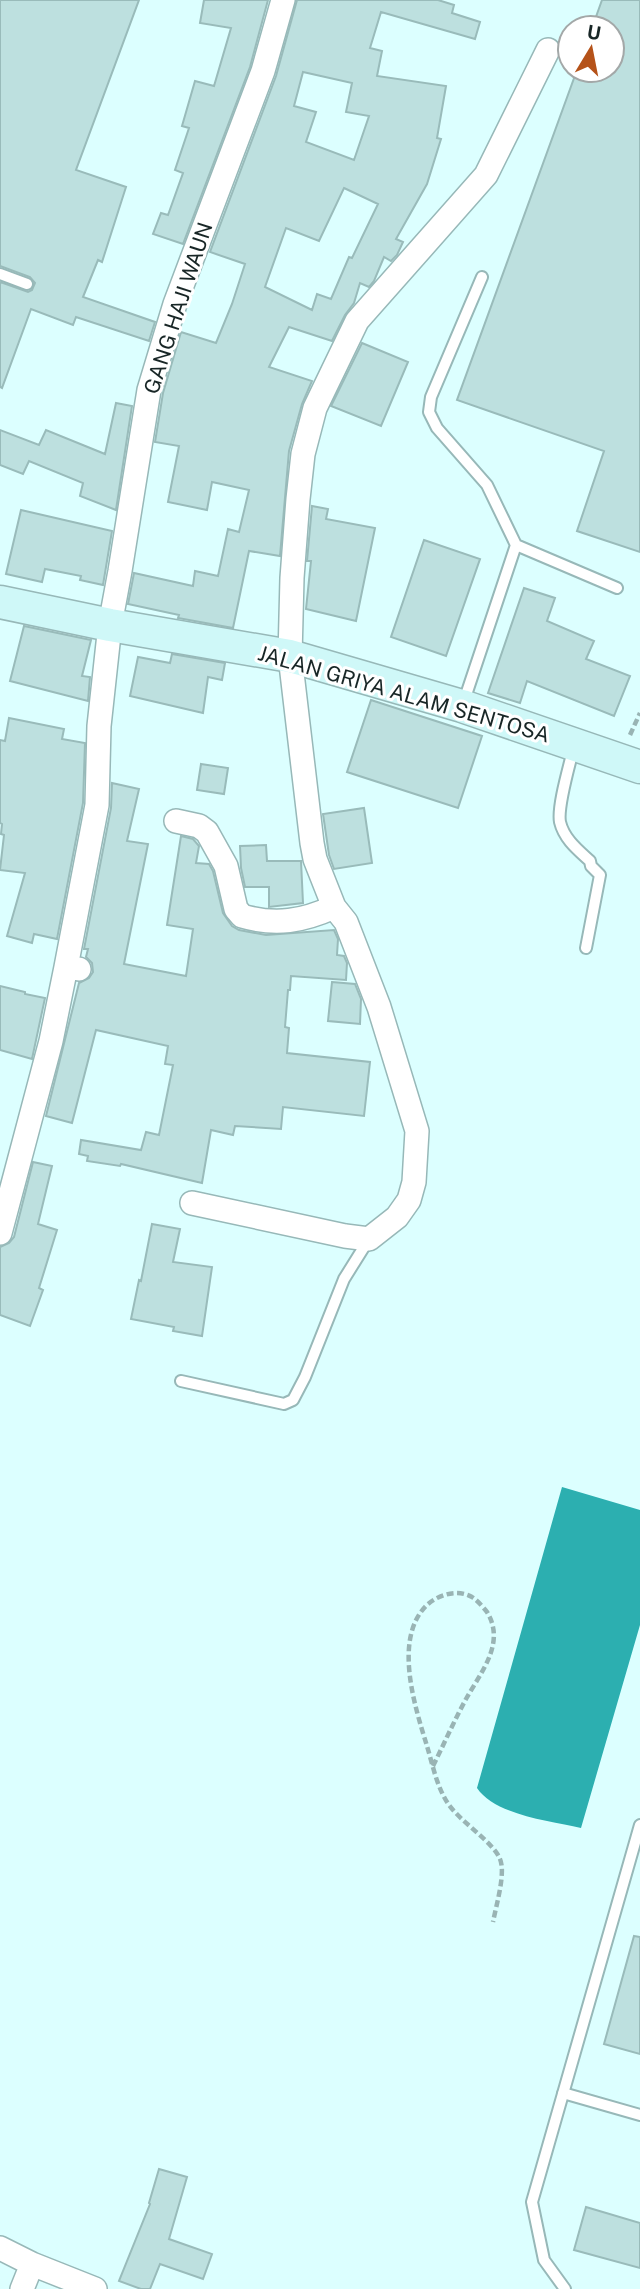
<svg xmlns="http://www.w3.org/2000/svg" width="640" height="2289" font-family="'Public Sans',sans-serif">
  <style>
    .water { fill: #2cafb0 }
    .building { fill: #bde0df; stroke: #99bbba; stroke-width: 2; fill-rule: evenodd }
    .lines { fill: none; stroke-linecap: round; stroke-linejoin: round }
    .lane-casing { stroke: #97b8b8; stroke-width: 14 }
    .street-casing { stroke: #97b8b8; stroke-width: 26 }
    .secondary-casing { stroke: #97b8b8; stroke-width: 35 }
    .path { stroke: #99b4b4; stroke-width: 4.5; stroke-dasharray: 7 3.5; stroke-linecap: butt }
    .lane { stroke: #fff; stroke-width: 10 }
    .street { stroke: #fff; stroke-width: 23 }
    .secondary { stroke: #cff8f8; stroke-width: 32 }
    .labels { text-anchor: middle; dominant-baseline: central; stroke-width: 6; stroke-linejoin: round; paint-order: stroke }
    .street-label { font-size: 21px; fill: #182626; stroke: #fff }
  </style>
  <rect width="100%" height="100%" fill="#dcffff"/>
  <path class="water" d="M 562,1487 L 640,1510 L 640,1625 L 581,1828 C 550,1821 495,1815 477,1788 Z"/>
  <path class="building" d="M 0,0 L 139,0 L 76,170 L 126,187 L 102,262 L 98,260 L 83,297 L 155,322 L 149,341 L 76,317 L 73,325 L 31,309 L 2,388 L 0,387 L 0,282 L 28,292 L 32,290 L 35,283 L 30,277 L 0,266 Z
    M 204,0 L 268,0 L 250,67 L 183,244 L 153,234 L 161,213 L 168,215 L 183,173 L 175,170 L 189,128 L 182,126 L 195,81 L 214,86 L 231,28 L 200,23 Z
    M 297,0 L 438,0 L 454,5 L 452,13 L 480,22 L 475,39 L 381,12 L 370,48 L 382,51 L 377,76 L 446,86 L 437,138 L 441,139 L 427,184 L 396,239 L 403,242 L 397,255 L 391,261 L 384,257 L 374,281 L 369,287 L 360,283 L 354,303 L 345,315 L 332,341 L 289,327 L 269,367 L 312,381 L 302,404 L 289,451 L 280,556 L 249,551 L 233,628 L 178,618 L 179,615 L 128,604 L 134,573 L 193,586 L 195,571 L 218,576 L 228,529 L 239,532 L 249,490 L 212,482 L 207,510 L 168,502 L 179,446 L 155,442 L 163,393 L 181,332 L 216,343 L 232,304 L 245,264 L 210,252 L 276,76 ZM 303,72 L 352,83 L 346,112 L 369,116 L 354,160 L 306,142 L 316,112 L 294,106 ZM 344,188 L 378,204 L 352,258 L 349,257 L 331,299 L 317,294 L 312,310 L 265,287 L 286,228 L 319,241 Z
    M 602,0 L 640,0 L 640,552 L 577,531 L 604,451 L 457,400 L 577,70 L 612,70 L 612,28 L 592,28 Z
    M 362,343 L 408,362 L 381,426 L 331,406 Z
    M 116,403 L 132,406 L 116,510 L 80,496 L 83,483 L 29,461 L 23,474 L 0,465 L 0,430 L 39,445 L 46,430 L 105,454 Z
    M 312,506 L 328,509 L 326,519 L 375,528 L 356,621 L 306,609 L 311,561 L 307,561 Z
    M 21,510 L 112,531 L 103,585 L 80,580 L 81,576 L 45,569 L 42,582 L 6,574 Z
    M 424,540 L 480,559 L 446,656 L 391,637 Z
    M 524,588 L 555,598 L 547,621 L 594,641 L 586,659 L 630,676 L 614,716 L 527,681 L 520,703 L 488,693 Z
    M 24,626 L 91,640 L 82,676 L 90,677 L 88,701 L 10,681 Z
    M 172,654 L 225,663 L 222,680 L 208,677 L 203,713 L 130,696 L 138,657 L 170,663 Z
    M 371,700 L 482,736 L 458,808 L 347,772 Z
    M 9,718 L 64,729 L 62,739 L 85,743 L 83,803 L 57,939 L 34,934 L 32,943 L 7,936 L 25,873 L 0,870 L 4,835 L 1,834 L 2,824 L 0,823 L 0,740 L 5,741 Z
    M 201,764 L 228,768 L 224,794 L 197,790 Z
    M 112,783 L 139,789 L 127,841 L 148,844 L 124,964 L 186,976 L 193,929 L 167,925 L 181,836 L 193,839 L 199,846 L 196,863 L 209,864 L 213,871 L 223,913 L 232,926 L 239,930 L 266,935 L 334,930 L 338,939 L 337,955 L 344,956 L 347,963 L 346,980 L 291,976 L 290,990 L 288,990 L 285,1027 L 289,1028 L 287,1053 L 370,1062 L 364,1116 L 283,1107 L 281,1129 L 235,1126 L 233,1135 L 211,1130 L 202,1183 L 121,1164 L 120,1166 L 87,1161 L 88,1156 L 79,1154 L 81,1140 L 141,1150 L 146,1132 L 159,1135 L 173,1065 L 165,1064 L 168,1046 L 96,1030 L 72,1123 L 46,1116 L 79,983 L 89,978 L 93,972 L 92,963 L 86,957 L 88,949 L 84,949 L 111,808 Z
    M 364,808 L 372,863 L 334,869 L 329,855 L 323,814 Z
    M 266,845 L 267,861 L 301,861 L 303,903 L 269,907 L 269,887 L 245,887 L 241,868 L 240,846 Z
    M 332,982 L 355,984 L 361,999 L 360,1024 L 328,1021 Z
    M 0,986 L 25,992 L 25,994 L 45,998 L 32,1059 L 0,1050 Z
    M 33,1162 L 52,1166 L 38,1224 L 57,1230 L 39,1288 L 43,1290 L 30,1326 L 0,1315 L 0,1247 L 9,1243 L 14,1237 Z
    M 152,1224 L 180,1229 L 173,1262 L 212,1267 L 202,1336 L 173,1331 L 174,1327 L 131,1319 L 139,1280 L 141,1281 Z
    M 634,1936 L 640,1937 L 640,2054 L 604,2044 Z
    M 159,2169 L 187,2177 L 169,2239 L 212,2254 L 203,2279 L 160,2264 L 150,2289 L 141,2289 L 119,2281 L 150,2204 L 149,2203 Z
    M 586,2207 L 640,2223 L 640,2268 L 574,2250 Z"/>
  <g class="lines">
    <defs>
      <path id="lane" d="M 0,274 L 27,284
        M 516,545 L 617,588
        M 463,704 L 516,545 L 487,485 L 437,428 L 429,412 L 431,397 L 482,277
        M 574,746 C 570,764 557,806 560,822 C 564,839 578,850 590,861 L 591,866 L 600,875 L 586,948
        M 181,1381 L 284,1404 L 293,1400 L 305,1377 L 344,1279 L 369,1239
        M 563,2093 L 640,2115
        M 565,2289 L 544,2260 L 532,2202 L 640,1825"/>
      <path id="street" d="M 176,821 L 199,826 L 207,832 L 226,866 L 236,909 L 242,916 C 276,926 303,921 334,907
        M 66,967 L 97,805 L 99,726 L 110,625 L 120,571 L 149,390 L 175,304 L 263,71 L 283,0
        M 192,1203 L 345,1236 L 369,1239 L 397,1217 L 409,1200 L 414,1182 L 417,1131 L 379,1007 L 346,922 L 334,907 L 315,859 L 312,843 L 290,656 L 292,578 L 298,499 L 303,454 L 315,408 L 357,321 L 486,175 L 548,50
        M 0,1233 L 51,1041 L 66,967 L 79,969
        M 0,2248 L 32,2264 L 95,2289
        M 22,2289 L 32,2264"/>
      <path id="secondary" d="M 0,602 L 110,625 L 290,656 L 462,706 L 640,767"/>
    </defs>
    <use href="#lane" class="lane-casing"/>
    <use href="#street" class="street-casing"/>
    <use href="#secondary" class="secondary-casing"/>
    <path class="path" d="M 630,735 L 640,713
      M 433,1766 C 444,1744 454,1721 466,1699 C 481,1672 506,1643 487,1612 C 483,1607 478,1601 472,1597 C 458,1589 440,1594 428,1604 C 392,1637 415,1707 427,1746 C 433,1766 437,1788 449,1805 C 462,1823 493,1842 500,1859 C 506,1873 496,1906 493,1922"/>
    <use href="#lane" class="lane"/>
    <use href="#street" class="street"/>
    <use href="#secondary" class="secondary"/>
  </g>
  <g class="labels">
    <g class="street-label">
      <text transform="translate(178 308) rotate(-72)">GANG HAJI WAUN</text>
      <text transform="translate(404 694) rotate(16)">JALAN GRIYA ALAM SENTOSA</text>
    </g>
  </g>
  <g transform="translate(591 49) rotate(10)"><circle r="33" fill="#ffffff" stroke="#a3a8a8" stroke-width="2"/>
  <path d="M0-5L12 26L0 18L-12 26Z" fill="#b55219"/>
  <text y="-10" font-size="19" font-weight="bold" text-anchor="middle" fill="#182626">U</text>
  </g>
</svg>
